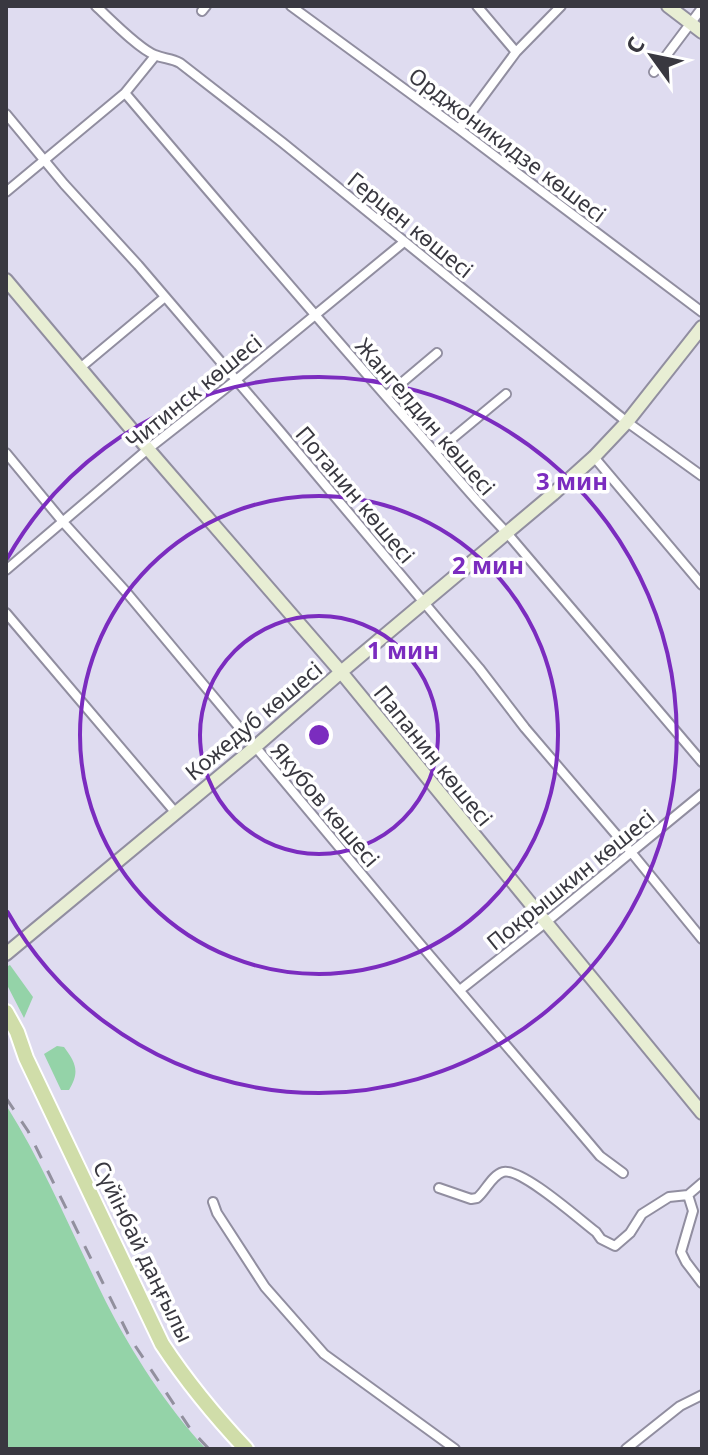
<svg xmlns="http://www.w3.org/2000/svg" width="708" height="1455" font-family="'Noto Sans',sans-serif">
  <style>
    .green { fill: #94d3a8 }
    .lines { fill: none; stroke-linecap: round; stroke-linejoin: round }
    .street-casing { stroke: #918ea0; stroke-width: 12 }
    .secondary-casing { stroke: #918ea0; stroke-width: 16 }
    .primary-casing { stroke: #fff; stroke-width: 18 }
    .street { stroke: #fff; stroke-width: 8 }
    .secondary { stroke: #e8eed4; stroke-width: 12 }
    .primary { stroke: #d0dda9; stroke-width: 14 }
    .rail { stroke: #92909e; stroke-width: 3; stroke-dasharray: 14 14; stroke-linecap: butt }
    .ring { fill: none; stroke: #7b2cbf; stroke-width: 4 }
    .labels { text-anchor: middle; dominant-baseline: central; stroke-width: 7; stroke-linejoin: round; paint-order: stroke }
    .street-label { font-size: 22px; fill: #393840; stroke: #fff }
    .centre { fill: #7b2cbf; stroke: #fff; stroke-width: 4 }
    .ring-label { font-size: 24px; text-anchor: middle; font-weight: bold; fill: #7b2cbf; stroke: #fff; stroke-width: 7; stroke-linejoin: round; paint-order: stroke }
  </style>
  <rect width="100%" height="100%" fill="#dfdcf0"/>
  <path class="green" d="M 10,965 L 33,997 L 24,1018 L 6,983 L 6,967 Z
    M 57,1046 L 64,1047 C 76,1063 80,1072 69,1090 L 61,1090 L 44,1054 Z
    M 6,1105 C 45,1167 73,1236 106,1302 C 132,1353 167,1407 206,1449 L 6,1449 Z"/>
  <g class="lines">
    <defs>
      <path id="street" d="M 96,6 C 110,19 139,49 155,55 C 164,59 171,58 180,63 L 283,143 L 627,422 L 702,476
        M 291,6 L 459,129 L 702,312
        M 477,6 L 516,52
        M 202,11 L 206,6
        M 654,72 L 702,8
        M 125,93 C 215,199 306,305 398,410 C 435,451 469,494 507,533 L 702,762
        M 6,114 L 64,184 L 138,265 L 279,430 L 479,668 L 525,728 L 631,852 L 702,939
        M 459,129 L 516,52 L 561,6
        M 6,192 L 125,93 L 155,56
        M 80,368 L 165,297
        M 386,396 L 437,353
        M 436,452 L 506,394
        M 6,453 L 63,522 L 127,593 L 415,938 L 600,1156 L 623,1173
        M 594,457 L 702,585
        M 6,570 L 148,449 L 236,380 L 404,242
        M 6,613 L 175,812
        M 460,990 L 545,923 L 702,794
        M 439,1188 L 471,1199 L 477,1198 C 485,1192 492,1175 503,1172 C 521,1167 580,1220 596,1232 L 601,1239 L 615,1246 L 630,1233 L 642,1214 L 669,1197 L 688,1195
        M 688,1195 L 693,1211 L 681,1252 L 686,1262 L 702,1283
        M 688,1195 L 702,1183
        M 213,1202 L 217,1213 L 265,1287 L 324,1354 L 455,1449
        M 626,1449 L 680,1406 L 702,1395"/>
      <path id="secondary" d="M 668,6 L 702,32
        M 6,280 L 148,449 L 341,672 L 702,1113
        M 6,954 L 255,747 L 341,672 L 553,494 L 594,457 L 627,422 L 702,327"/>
      <path id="primary" d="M 6,1012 L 17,1032 L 26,1058 L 162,1344 C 187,1382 215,1416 246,1449"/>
    </defs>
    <use href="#street" class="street-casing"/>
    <use href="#secondary" class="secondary-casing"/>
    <use href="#primary" class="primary-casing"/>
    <use href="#street" class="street"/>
    <use href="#secondary" class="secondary"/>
    <use href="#primary" class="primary"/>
    <path class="rail" d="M 6,1098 L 28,1131 L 130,1338 L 191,1430 L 209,1449"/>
  </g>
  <g class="ring">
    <circle cx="319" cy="735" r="119"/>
    <circle cx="319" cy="735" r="239"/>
    <path d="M7 559A358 358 0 1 1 7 911"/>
  </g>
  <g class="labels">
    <g class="street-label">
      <text transform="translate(508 144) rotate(37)">Орджоникидзе көшесі</text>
      <text transform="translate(411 224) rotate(39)">Герцен көшесі</text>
      <text transform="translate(193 391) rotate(-39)">Читинск көшесі</text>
      <text transform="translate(426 416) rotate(49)">Жангелдин көшесі</text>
      <text transform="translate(356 494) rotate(50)">Потанин көшесі</text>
      <text transform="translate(253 720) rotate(-40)">Кожедуб көшесі</text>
      <text transform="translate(434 755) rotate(51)">Папанин көшесі</text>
      <text transform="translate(326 804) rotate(50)">Якубов көшесі</text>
      <text transform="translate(570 879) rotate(-39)">Покрышкин көшесі</text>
      <text transform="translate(144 1251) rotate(64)">Сүйінбай даңғылы</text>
    </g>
  </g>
  <circle cx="319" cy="735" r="12" class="centre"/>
  <g class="ring-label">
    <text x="572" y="490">3 мин</text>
    <text x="488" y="574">2 мин</text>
    <text x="403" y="659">1 мин</text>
  </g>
  <rect width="708" height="1455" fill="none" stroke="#393840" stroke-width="16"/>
  <g transform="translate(652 56) rotate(303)" stroke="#ffffff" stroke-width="6" paint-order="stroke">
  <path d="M0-6L14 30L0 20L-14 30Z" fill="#393840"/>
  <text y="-12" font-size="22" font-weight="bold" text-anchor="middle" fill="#393840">С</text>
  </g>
</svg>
